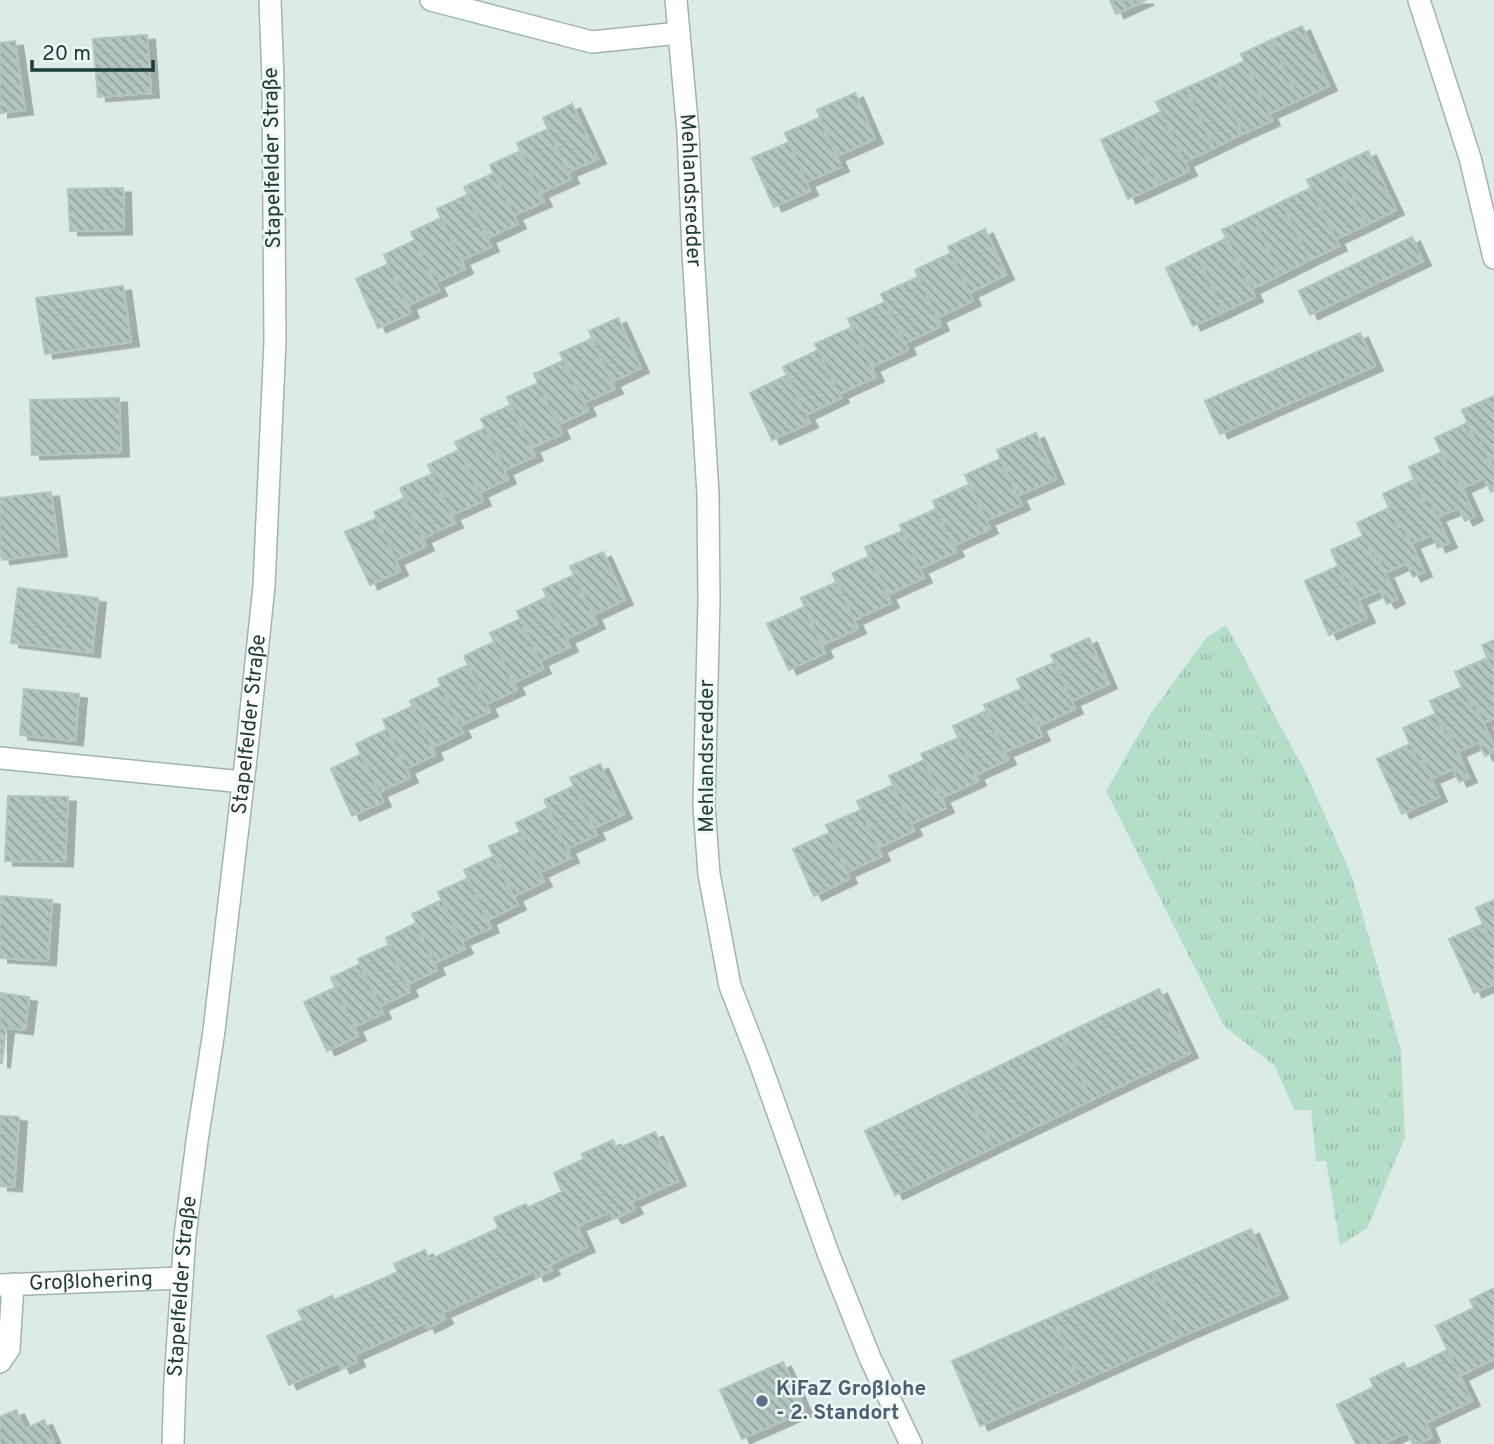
<svg xmlns="http://www.w3.org/2000/svg" width="1494" height="1444" font-family="Overpass,sans-serif">
  <style>
    .park { fill: url(#park-tufts) }
    .building { fill: url(#building-back-hatch); stroke: #afc5c1; stroke-width: 2; filter: url(#shadow) }
    .lines { fill: none; stroke-linecap: round; stroke-linejoin: round }
    .minor-casing { stroke: #a0b3b0; stroke-width: 24 }
    .minor { stroke: #fff; stroke-width: 21 }
    .service-dot { fill: #5c6f8a; stroke: #edf7f4; stroke-width: 2.5 }
    .labels { text-anchor: middle; dominant-baseline: central; stroke-width: 5; stroke-linejoin: round; paint-order: stroke }
    .street-label { font-size: 21px; fill: #1d3b3a; stroke: #edf7f4 }
    .service-label { font-size: 21px; font-weight: bold; fill: #4e5e75; stroke: #edf7f4; text-anchor: start }
  </style>
  <defs>
    <pattern id="park-tufts" width="24" height="20" patternUnits="userSpaceOnUse" patternTransform="scale(1.75)"><rect width="24" height="20" fill="#b3dfc9"/><path d="M3 7l-1-3M5 7V3M7 7l1-3M15 17l-1-3M17 17v-4M19 17l1-3" fill="none" stroke="#9ac0ad"/></pattern>
    <pattern id="building-back-hatch" width="6" height="6" patternUnits="userSpaceOnUse" patternTransform="scale(1.75)"><rect width="6" height="6" fill="#b2c5c1"/><path d="M-1 5l2 2M0 0l6 6M5-1l2 2" fill="none" stroke="#90a19e"/></pattern>
    <filter id="shadow"><feDropShadow dx="8" dy="4.5" stdDeviation="0" flood-color="#0004"/></filter>
  </defs>
  <rect width="100%" height="100%" fill="#ddebe8"/>
  <path class="park" d="M 1226,625 L 1306,773 L 1351,874 L 1401,1050 L 1405,1137 L 1368,1227 L 1340,1246 L 1326,1161 L 1316,1161 L 1311,1110 L 1294,1110 L 1275,1066 L 1224,1026 L 1106,791 L 1151,713 L 1207,637 Z"/>
  <path class="building" d="M 1110,0 L 1146,0 L 1116,14 Z
    M 1302,26 L 1329,86 L 1299,100 L 1271,40 Z
    M 147,35 L 151,93 L 98,97 L 93,39 Z
    M 1271,40 L 1299,100 L 1269,114 L 1241,54 Z
    M 15,41 L 25,110 L 0,113 L 0,43 Z
    M 1245,61 L 1272,121 L 1243,134 L 1215,75 Z
    M 1215,75 L 1243,134 L 1214,148 L 1186,88 Z
    M 1186,88 L 1214,148 L 1185,162 L 1156,102 Z
    M 855,93 L 875,139 L 837,156 L 817,110 Z
    M 572,104 L 598,159 L 568,172 L 543,118 Z
    M 1161,112 L 1189,171 L 1159,185 L 1131,126 Z
    M 819,118 L 841,167 L 806,182 L 785,133 Z
    M 1131,126 L 1159,185 L 1128,199 L 1101,140 Z
    M 548,129 L 571,179 L 540,193 L 517,143 Z
    M 789,142 L 810,191 L 774,207 L 752,158 Z
    M 520,151 L 544,202 L 514,215 L 490,165 Z
    M 1368,151 L 1396,210 L 1366,225 L 1338,165 Z
    M 1338,165 L 1366,225 L 1336,239 L 1307,180 Z
    M 494,173 L 518,224 L 488,238 L 464,187 Z
    M 123,188 L 124,230 L 70,231 L 68,189 Z
    M 1311,188 L 1339,246 L 1310,260 L 1281,202 Z
    M 467,195 L 491,247 L 461,260 L 437,209 Z
    M 1281,202 L 1310,260 L 1280,275 L 1252,216 Z
    M 1252,216 L 1280,275 L 1251,289 L 1222,230 Z
    M 441,218 L 465,269 L 435,283 L 411,232 Z
    M 985,229 L 1006,275 L 969,293 L 948,247 Z
    M 1412,237 L 1423,261 L 1310,315 L 1299,291 Z
    M 1227,238 L 1255,297 L 1224,312 L 1196,253 Z
    M 415,240 L 439,291 L 408,305 L 384,255 Z
    M 951,253 L 973,301 L 937,318 L 915,270 Z
    M 1196,253 L 1224,312 L 1193,326 L 1166,268 Z
    M 388,264 L 411,313 L 378,328 L 356,279 Z
    M 918,277 L 941,326 L 905,343 L 881,294 Z
    M 123,286 L 131,342 L 45,354 L 36,298 Z
    M 885,302 L 908,350 L 871,367 L 848,319 Z
    M 618,318 L 641,368 L 612,382 L 589,331 Z
    M 852,327 L 876,377 L 839,394 L 815,344 Z
    M 1360,333 L 1375,366 L 1220,434 L 1205,401 Z
    M 591,339 L 615,389 L 583,403 L 560,353 Z
    M 818,350 L 841,398 L 806,415 L 783,367 Z
    M 564,360 L 588,411 L 558,425 L 534,374 Z
    M 787,375 L 810,423 L 772,440 L 750,393 Z
    M 538,383 L 562,434 L 531,448 L 507,397 Z
    M 1494,396 L 1494,459 L 1489,461 L 1481,442 L 1477,444 L 1462,410 Z
    M 119,398 L 121,452 L 32,455 L 30,400 Z
    M 511,405 L 535,456 L 505,470 L 481,419 Z
    M 1467,423 L 1477,444 L 1481,442 L 1494,471 L 1494,490 L 1491,492 L 1484,478 L 1463,488 L 1454,470 L 1450,471 L 1435,438 Z
    M 485,428 L 508,479 L 479,493 L 455,442 Z
    M 1036,433 L 1056,479 L 1017,496 L 997,450 Z
    M 459,450 L 483,501 L 452,515 L 428,465 Z
    M 1442,452 L 1450,471 L 1454,470 L 1475,516 L 1465,521 L 1459,508 L 1437,517 L 1429,499 L 1424,501 L 1409,467 Z
    M 1000,459 L 1022,505 L 986,521 L 965,475 Z
    M 432,474 L 455,523 L 423,538 L 400,488 Z
    M 1415,479 L 1424,501 L 1429,499 L 1449,543 L 1438,548 L 1432,535 L 1411,544 L 1403,525 L 1398,527 L 1383,494 Z
    M 970,484 L 990,529 L 953,546 L 933,501 Z
    M 51,492 L 59,552 L 2,560 L 0,549 L 0,498 Z
    M 404,498 L 426,546 L 396,560 L 374,512 Z
    M 1389,508 L 1398,527 L 1403,525 L 1424,572 L 1413,577 L 1407,563 L 1385,573 L 1377,555 L 1373,557 L 1357,523 Z
    M 936,509 L 956,552 L 919,569 L 900,525 Z
    M 377,518 L 400,571 L 370,585 L 345,532 Z
    M 902,531 L 924,578 L 887,595 L 865,547 Z
    M 1363,536 L 1373,557 L 1377,555 L 1397,599 L 1387,604 L 1380,590 L 1359,600 L 1350,582 L 1346,584 L 1331,550 Z
    M 603,552 L 625,600 L 593,615 L 570,566 Z
    M 870,556 L 891,603 L 854,620 L 832,573 Z
    M 1338,566 L 1346,584 L 1350,582 L 1367,618 L 1329,635 L 1305,581 Z
    M 574,575 L 597,624 L 566,639 L 543,589 Z
    M 837,582 L 858,629 L 822,645 L 801,598 Z
    M 18,588 L 98,598 L 92,653 L 11,643 Z
    M 547,597 L 570,647 L 540,661 L 517,611 Z
    M 804,607 L 825,653 L 789,670 L 767,624 Z
    M 520,619 L 543,669 L 513,683 L 490,633 Z
    M 1089,638 L 1109,684 L 1072,701 L 1051,655 Z
    M 1494,640 L 1494,673 L 1482,645 Z
    M 494,642 L 517,690 L 486,704 L 464,656 Z
    M 1487,658 L 1494,673 L 1494,718 L 1483,723 L 1475,704 L 1471,706 L 1455,672 Z
    M 1055,662 L 1075,709 L 1038,726 L 1017,679 Z
    M 468,665 L 490,712 L 459,726 L 438,679 Z
    M 441,686 L 463,733 L 432,748 L 410,701 Z
    M 1462,687 L 1471,706 L 1475,704 L 1494,747 L 1494,751 L 1485,756 L 1479,742 L 1458,752 L 1449,733 L 1445,735 L 1430,701 Z
    M 24,689 L 79,694 L 75,741 L 20,735 Z
    M 1021,689 L 1042,736 L 1005,752 L 984,705 Z
    M 413,706 L 435,755 L 406,769 L 383,720 Z
    M 986,711 L 1008,760 L 975,775 L 953,726 Z
    M 1435,714 L 1445,735 L 1449,733 L 1469,778 L 1459,782 L 1453,769 L 1431,779 L 1423,760 L 1418,762 L 1403,728 Z
    M 388,729 L 410,778 L 379,792 L 356,744 Z
    M 958,738 L 978,781 L 941,798 L 921,754 Z
    M 1410,744 L 1418,762 L 1423,760 L 1439,797 L 1402,814 L 1377,759 Z
    M 361,754 L 383,802 L 352,816 L 331,769 Z
    M 924,760 L 946,808 L 911,824 L 889,776 Z
    M 600,764 L 624,814 L 594,828 L 570,778 Z
    M 893,785 L 914,831 L 878,848 L 857,801 Z
    M 574,786 L 597,835 L 567,849 L 544,800 Z
    M 8,796 L 68,797 L 65,862 L 5,861 Z
    M 548,808 L 571,858 L 539,873 L 516,823 Z
    M 861,810 L 882,856 L 847,872 L 826,825 Z
    M 520,832 L 544,882 L 513,897 L 489,846 Z
    M 829,833 L 849,879 L 814,896 L 793,849 Z
    M 494,856 L 518,905 L 488,920 L 464,870 Z
    M 468,878 L 491,928 L 461,941 L 438,892 Z
    M 0,896 L 52,900 L 48,961 L 0,958 Z
    M 442,900 L 465,949 L 434,963 L 412,914 Z
    M 1494,900 L 1494,940 L 1491,942 L 1476,908 Z
    M 416,923 L 437,970 L 407,985 L 386,938 Z
    M 1483,924 L 1491,942 L 1494,940 L 1494,984 L 1474,993 L 1449,939 Z
    M 389,945 L 410,992 L 380,1006 L 358,959 Z
    M 360,964 L 383,1014 L 354,1027 L 331,978 Z
    M 336,987 L 358,1036 L 327,1051 L 304,1002 Z
    M 1159,989 L 1190,1053 L 1092,1100 L 1061,1036 Z
    M 0,993 L 29,997 L 25,1030 L 0,1027 Z
    M 0,1027 L 6,1028 L 2,1063 L 0,1063 Z
    M 1061,1036 L 1092,1100 L 994,1147 L 962,1084 Z
    M 962,1084 L 994,1147 L 895,1195 L 865,1131 Z
    M 0,1116 L 19,1117 L 14,1187 L 0,1186 Z
    M 655,1132 L 678,1181 L 631,1202 L 635,1209 L 614,1219 L 610,1212 L 577,1226 L 587,1247 L 549,1265 L 552,1270 L 544,1274 L 536,1277 L 534,1271 L 442,1313 L 445,1319 L 436,1324 L 427,1328 L 425,1323 L 354,1355 L 357,1362 L 342,1369 L 339,1362 L 289,1385 L 267,1336 L 303,1320 L 298,1311 L 332,1296 L 334,1300 L 398,1272 L 394,1264 L 425,1250 L 429,1260 L 499,1228 L 494,1218 L 526,1204 L 527,1208 L 562,1192 L 554,1173 L 584,1159 L 582,1154 L 613,1140 L 617,1149 Z
    M 1251,1229 L 1280,1294 L 1180,1337 L 1151,1273 Z
    M 1151,1273 L 1180,1337 L 1080,1382 L 1052,1317 Z
    M 1494,1288 L 1494,1359 L 1460,1376 L 1436,1326 L 1474,1308 L 1470,1300 Z
    M 1052,1317 L 1080,1382 L 980,1426 L 952,1361 Z
    M 1447,1350 L 1472,1401 L 1426,1423 L 1432,1437 L 1418,1444 L 1413,1444 L 1407,1432 L 1382,1444 L 1356,1444 L 1337,1405 L 1374,1387 L 1370,1379 L 1404,1363 L 1407,1370 Z
    M 783,1362 L 805,1411 L 742,1439 L 720,1390 Z
    M 16,1410 L 25,1429 L 44,1420 L 55,1444 L 0,1444 L 0,1417 Z"/>
  <g class="lines">
    <defs>
      <g id="minor">
        <path d="M 431,0 L 592,42 L 679,33"/>
        <path id="s1" d="M 676,0 L 688,132 L 693,252 L 708,494 L 709,600 L 704,806 L 709,874 L 730,986 L 760,1063 L 828,1253 L 870,1358 L 911,1444"/>
        <path d="M 1419,0 L 1470,158 L 1494,258"/>
        <path d="M 0,758 L 243,782"/>
        <path id="s2" d="M 0,1285 L 182,1278"/>
        <path d="M 0,1362 L 9,1349 L 13,1284"/>
        <path id="s3" d="M 173,1444 L 175,1381 L 185,1236 L 197,1141 L 214,1031 L 246,758 L 264,586 L 275,341 L 273,80 L 270,0"/>
      </g>
    </defs>
    <use href="#minor" class="minor-casing"/>
    <use href="#minor" class="minor"/>
  </g>
  <circle class="service-dot" cx="762" cy="1401" r="7"/>
  <g class="labels">
    <g class="street-label">
      <text transform="translate(273 158) rotate(-91)">Stapelfelder Straße</text>
      <text stroke="none"><textPath href="#s1" startOffset="191">Mehlandsredder</textPath></text>
      <text stroke="none"><textPath href="#s3" startOffset="724">Stapelfelder Straße</textPath></text>
      <text transform="translate(707 756) rotate(-90)">Mehlandsredder</text>
      <text stroke="none"><textPath href="#s2" startOffset="91">Großlohering</textPath></text>
      <text stroke="none"><textPath href="#s3" startOffset="158">Stapelfelder Straße</textPath></text>
    </g>
    <g class="service-label">
      <text x="776" y="1389">KiFaZ Großlohe<tspan x="776" dy="24">- 2. Standort</tspan></text>
    </g>
  </g>
  <path d="M32 60v10h121v-10" fill="none" stroke="#1d3b3a" stroke-width="3.5"/>
  <text x="42" y="60" font-size="21" fill="#1d3b3a" stroke="#edf7f4" stroke-width="5" paint-order="stroke">20 m</text>
</svg>
